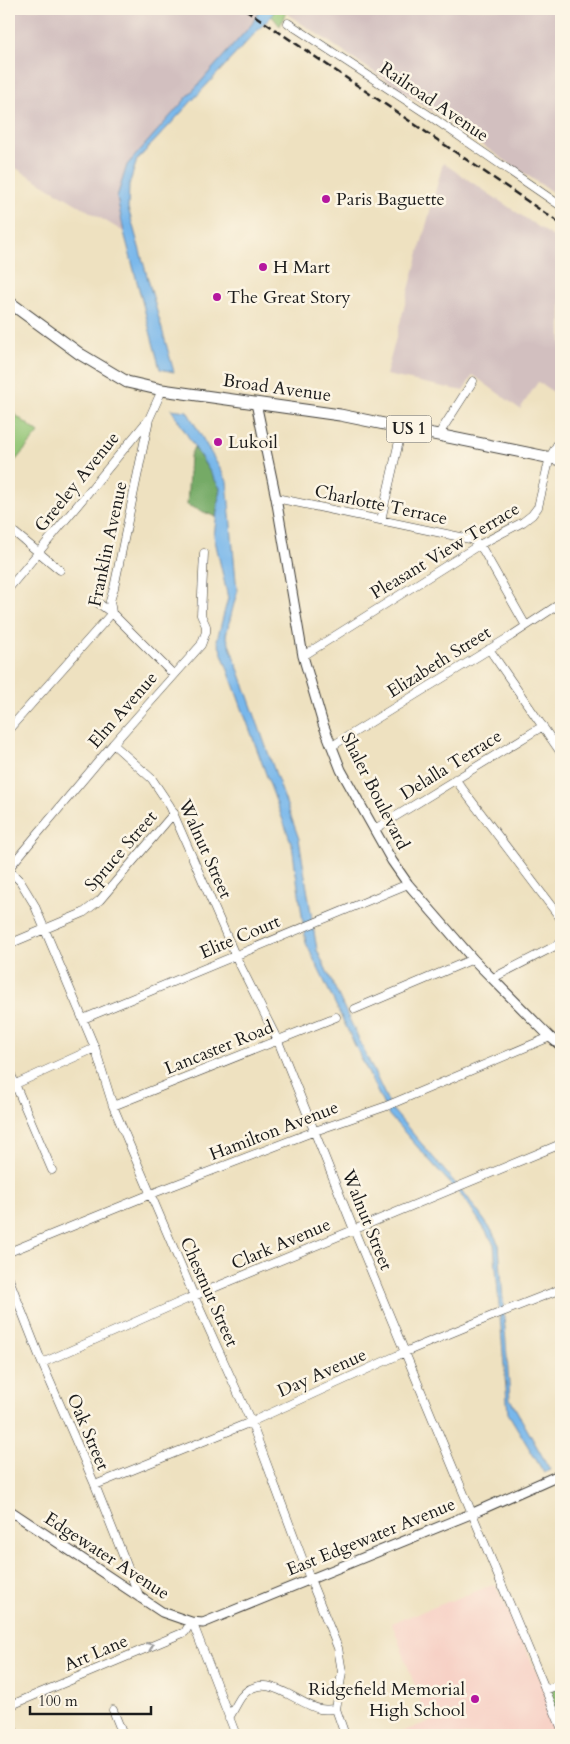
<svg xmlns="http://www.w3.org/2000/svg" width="570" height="1744" font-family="Cardo,serif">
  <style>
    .built { fill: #f7d1c6 }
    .industrial { fill: #d2bfbf }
    .green { fill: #92c575; stroke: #577048 }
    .forest { fill: #75aa66; stroke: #486341 }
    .water { fill: #78b7eb; stroke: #4a6a84 }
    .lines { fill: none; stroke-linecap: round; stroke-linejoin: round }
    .minor-casing { stroke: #3c3a35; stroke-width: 9 }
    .tertiary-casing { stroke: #3c3a35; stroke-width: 11 }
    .primary-casing { stroke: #3c3a35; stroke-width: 13 }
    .minor { stroke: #fff; stroke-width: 8 }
    .tertiary { stroke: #fff; stroke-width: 9 }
    .primary { stroke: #fff; stroke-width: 11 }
    .rail { stroke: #1c1c1c; stroke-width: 2.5; stroke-dasharray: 8 4; stroke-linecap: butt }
    .oneway { stroke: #999 }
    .poi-dot { fill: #b5179e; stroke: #fcf5e5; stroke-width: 2 }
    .labels { text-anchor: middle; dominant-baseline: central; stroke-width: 5; stroke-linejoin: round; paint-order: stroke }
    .shield { fill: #fcf5e5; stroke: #5f5d58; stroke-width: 1 }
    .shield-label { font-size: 16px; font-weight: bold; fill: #1c1c1c }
    .street-label { font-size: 18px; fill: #1c1c1c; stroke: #fcf5e5 }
    .poi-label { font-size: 18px; fill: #1c1c1c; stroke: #fcf5e5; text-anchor: start }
  </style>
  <rect width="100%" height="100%" fill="#fcf5e5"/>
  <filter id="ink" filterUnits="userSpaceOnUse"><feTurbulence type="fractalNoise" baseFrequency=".02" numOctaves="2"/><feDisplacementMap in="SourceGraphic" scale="10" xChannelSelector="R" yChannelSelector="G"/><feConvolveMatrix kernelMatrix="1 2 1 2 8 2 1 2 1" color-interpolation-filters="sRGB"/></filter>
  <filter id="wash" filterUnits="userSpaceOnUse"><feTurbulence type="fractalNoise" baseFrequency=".0096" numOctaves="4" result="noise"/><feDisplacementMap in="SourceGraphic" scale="20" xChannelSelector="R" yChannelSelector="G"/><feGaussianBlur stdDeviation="1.12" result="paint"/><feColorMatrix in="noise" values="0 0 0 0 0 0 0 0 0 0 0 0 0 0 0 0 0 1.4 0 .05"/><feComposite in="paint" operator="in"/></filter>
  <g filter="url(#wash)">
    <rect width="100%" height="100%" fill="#eee1c0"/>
    <path class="built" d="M 495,1584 L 545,1690 L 561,1728 L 561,1735 L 393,1735 L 428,1722 L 392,1623 Z"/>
    <path class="industrial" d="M 9,9 L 261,9 L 252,24 L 127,165 L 117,197 L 124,232 L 9,164 Z
      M 280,9 L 561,9 L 561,198 L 439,116 Z
      M 443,163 L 561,242 L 561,397 L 538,382 L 520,409 L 473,375 L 463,391 L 386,375 Z"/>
    <path class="green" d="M 274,9 L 287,9 L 280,26 L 272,16 Z
      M 9,410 L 39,433 L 9,468 Z
      M 561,1684 L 561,1728 L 545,1690 Z"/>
    <path class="forest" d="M 194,447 L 220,488 L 216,517 L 187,505 L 190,456 Z"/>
    <path class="water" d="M 260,9 L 274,9 L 272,16 L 256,32 L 137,160 L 129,185 L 128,208 L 174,372 L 160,369 L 124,232 L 117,197 L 127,165 L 252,24 Z
      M 171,409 L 187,411 L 227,481 L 237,592 L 226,635 L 299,839 L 317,950 L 391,1108 L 468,1198 L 492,1231 L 499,1245 L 510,1399 L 550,1470 L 544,1473 L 508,1413 L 494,1244 L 467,1202 L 388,1114 L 306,943 L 292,845 L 217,640 L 228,598 L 214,536 L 220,488 Z"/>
  </g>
  <g filter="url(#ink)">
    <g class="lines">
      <defs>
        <path id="minor" d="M 288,23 L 427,114 L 561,206
          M 439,434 L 473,381
          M 276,498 L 470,539 L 476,542 L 483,550 L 526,626
          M 381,520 L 402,428
          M 9,528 L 60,570
          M 9,588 L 148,420
          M 94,600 L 112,613 L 174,675
          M 489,649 L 561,753
          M 303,656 L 479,545 L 523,522 L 532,515 L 538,507 L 550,457 L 561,438
          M 9,729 L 112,613 L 110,601 L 114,588 L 149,419 L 162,390
          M 113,744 L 152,779 L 170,806 L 235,955 L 278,1041 L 354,1230 L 561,1727
          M 332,746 L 511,636 L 561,603
          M 455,779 L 561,919
          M 375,829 L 543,726
          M 9,868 L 113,744 L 201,645 L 206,632 L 206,626 L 201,615 L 204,553
          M 9,870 L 20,881 L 34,904 L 95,1048 L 113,1106 L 194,1296 L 251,1422 L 310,1579 L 338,1648 L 342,1672 L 336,1709 L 345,1735
          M 9,944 L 83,913 L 100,900 L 174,813
          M 493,978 L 561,943
          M 355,1009 L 473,959
          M 83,1019 L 408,884
          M 9,1070 L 52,1170
          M 9,1087 L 95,1048
          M 113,1106 L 336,1017
          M 9,1252 L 151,1194 L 315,1131 L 384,1107 L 550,1037
          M 9,1279 L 42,1363 L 95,1485 L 140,1598
          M 42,1363 L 194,1296 L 561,1144
          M 95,1485 L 251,1422 L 405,1352 L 492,1316 L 561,1289
          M 545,1690 L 561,1684
          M 9,1706 L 185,1632 L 191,1622 L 195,1629 L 236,1735
          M 113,1710 L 123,1735
          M 229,1718 C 233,1711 237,1703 241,1697 C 265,1668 296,1704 320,1709 C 325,1710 331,1709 336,1709
          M 9,1719 L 15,1735"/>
        <path id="tertiary" d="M 256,403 L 276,498 L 303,656 L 323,724 L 341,770 L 392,861 L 408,884 L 473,959 L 550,1037 L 561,1046
          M 9,1510 L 162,1612 L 191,1622 L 203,1623 L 473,1513 L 561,1474"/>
        <path id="primary" d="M 9,302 L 80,354 L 127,382 L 162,390 L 340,415 L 561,460"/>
      </defs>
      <use href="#minor" class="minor-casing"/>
      <use href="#tertiary" class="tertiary-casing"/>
      <use href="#primary" class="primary-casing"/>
      <use href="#minor" class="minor"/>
      <use href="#tertiary" class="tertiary"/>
      <use href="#primary" class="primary"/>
      <path class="rail" d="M 245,9 L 561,224"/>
    </g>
    <defs><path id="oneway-chevron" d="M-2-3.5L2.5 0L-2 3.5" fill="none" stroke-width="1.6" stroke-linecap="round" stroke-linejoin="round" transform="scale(1.25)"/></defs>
    <use class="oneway" href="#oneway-chevron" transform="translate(150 1646) rotate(-23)"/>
  </g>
  <g class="poi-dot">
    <circle cx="326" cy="199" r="5"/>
    <circle cx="263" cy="267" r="5"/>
    <circle cx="217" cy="297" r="5"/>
    <circle cx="218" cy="442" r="5"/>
    <circle cx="475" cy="1699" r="5"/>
  </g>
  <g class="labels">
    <rect class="shield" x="386.5" y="415.5" width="45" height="27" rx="4"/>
    <g class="shield-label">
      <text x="409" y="429">US 1</text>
    </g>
    <g class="street-label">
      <text transform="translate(434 102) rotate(34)">Railroad Avenue</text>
      <text transform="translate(277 388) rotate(8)">Broad Avenue</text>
      <text transform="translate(77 482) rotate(-51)">Greeley Avenue</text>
      <text transform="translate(381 505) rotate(12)">Charlotte Terrace</text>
      <text transform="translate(108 544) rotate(-78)">Franklin Avenue</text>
      <text transform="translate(445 551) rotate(-31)">Pleasant View Terrace</text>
      <text transform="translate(439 662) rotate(-32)">Elizabeth Street</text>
      <text transform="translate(123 710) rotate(-49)">Elm Avenue</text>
      <text transform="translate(451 765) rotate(-32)">Delalla Terrace</text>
      <text transform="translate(375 791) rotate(63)">Shaler Boulevard</text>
      <text transform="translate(205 849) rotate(66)">Walnut Street</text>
      <text transform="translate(121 851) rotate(-49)">Spruce Street</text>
      <text transform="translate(240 937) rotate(-23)">Elite Court</text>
      <text transform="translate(219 1048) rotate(-22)">Lancaster Road</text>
      <text transform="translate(274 1131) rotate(-21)">Hamilton Avenue</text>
      <text transform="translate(367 1220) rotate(68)">Walnut Street</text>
      <text transform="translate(281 1244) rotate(-23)">Clark Avenue</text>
      <text transform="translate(209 1292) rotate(66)">Chestnut Street</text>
      <text transform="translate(322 1373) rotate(-24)">Day Avenue</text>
      <text transform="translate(88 1432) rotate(67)">Oak Street</text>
      <text transform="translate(371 1537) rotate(-22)">East Edgewater Avenue</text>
      <text transform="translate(107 1556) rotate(33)">Edgewater Avenue</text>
      <text transform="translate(96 1653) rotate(-23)">Art Lane</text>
    </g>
    <g class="poi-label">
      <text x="336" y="199">Paris Baguette</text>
      <text x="273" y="267">H Mart</text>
      <text x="227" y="297">The Great Story</text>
      <text x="228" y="442">Lukoil</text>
      <text x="465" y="1689" text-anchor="end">Ridgefield Memorial<tspan x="465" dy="21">High School</tspan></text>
    </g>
  </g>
  <rect width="570" height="1744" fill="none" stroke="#fcf5e5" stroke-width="30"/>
  <path d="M30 1706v8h121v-8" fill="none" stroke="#1c1c1c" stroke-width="2.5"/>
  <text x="38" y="1706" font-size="15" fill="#1c1c1c" stroke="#fcf5e5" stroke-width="4" paint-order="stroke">100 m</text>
</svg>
